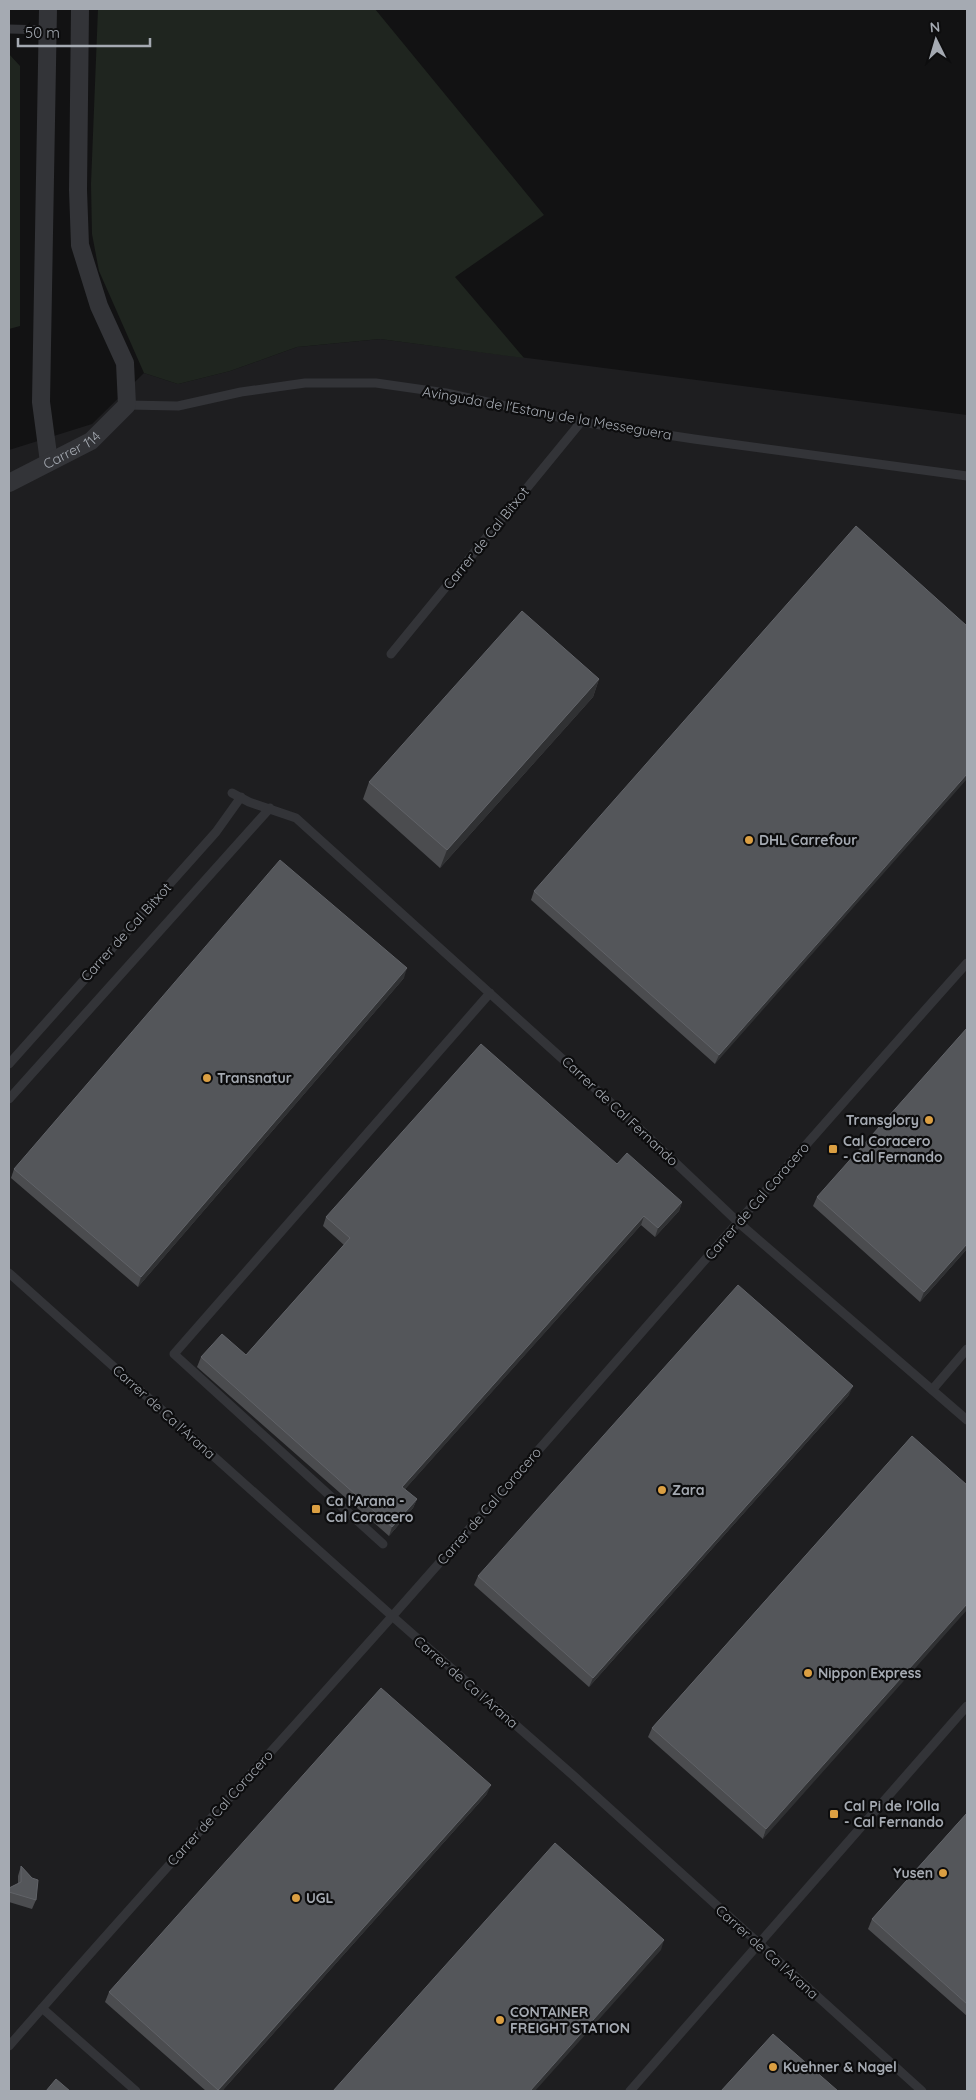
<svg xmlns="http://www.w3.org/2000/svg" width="976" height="2100" font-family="Quicksand,sans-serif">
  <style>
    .built { fill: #1e1e20 }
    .green { fill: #1f251f }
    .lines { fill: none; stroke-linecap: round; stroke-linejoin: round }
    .lane { stroke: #333438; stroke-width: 9 }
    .street { stroke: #333438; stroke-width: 18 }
    .wall { fill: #4b4c4f }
    .shaded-wall { fill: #303133 }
    .building { fill: #54565a; stroke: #616368 }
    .poi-dot { fill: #db9f42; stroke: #0d0d0e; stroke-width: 2 }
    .labels { text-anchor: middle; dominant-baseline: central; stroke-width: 4.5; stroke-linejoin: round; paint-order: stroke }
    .street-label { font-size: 14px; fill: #a5aab2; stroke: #0d0d0e }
    .poi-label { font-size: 14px; font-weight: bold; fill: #a5aab2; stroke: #0d0d0e; text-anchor: start }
  </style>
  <rect width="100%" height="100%" fill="#121213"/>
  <path class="built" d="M 380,339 L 967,415 L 967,2091 L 9,2091 L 9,450 L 92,424 L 144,373 L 178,384 L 230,371 L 297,347 Z"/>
  <path class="green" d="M 98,9 L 375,9 L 544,215 L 455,277 L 524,358 L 380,339 L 297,347 L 230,371 L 178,384 L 144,373 L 99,271 L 92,234 L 91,184 Z
    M 9,54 L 20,66 L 20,326 L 9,329 Z"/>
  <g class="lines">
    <path class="lane" d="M 9,29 L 47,30
      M 127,405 L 178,406 L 241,392 L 305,383 L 376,383 L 446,393 L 581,422 L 694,439 L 967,476
      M 391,654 L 581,422
      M 232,793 L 249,802 L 296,818 L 641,1130 L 739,1223 L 967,1420
      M 9,1064 L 216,832 L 241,797
      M 9,1099 L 270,808
      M 9,1273 L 392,1616 L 576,1778 L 922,2091
      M 932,1390 L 967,1349
      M 383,1544 L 174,1354 L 490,993
      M 42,2008 L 136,2091
      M 9,2046 C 136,1900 267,1757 396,1612 C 587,1396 775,1178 967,963
      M 630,2091 L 967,1706"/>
    <g class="street">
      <path d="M 48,9 L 41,402 L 49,462"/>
      <path id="s1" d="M 9,483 L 91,441 L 127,405 L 125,363 L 99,306 L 80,245 L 78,190 L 80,9"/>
    </g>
  </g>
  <path class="wall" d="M 967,626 L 715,1064 L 531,900 L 534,891 Z
    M 599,679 L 593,697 L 440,868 L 363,799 L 369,782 Z
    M 404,978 L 138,1287 L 11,1178 L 14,1169 Z
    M 617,1164 L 682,1202 L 679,1211 L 655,1237 L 641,1225 L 405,1489 L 417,1499 L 413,1508 L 389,1536 L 197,1367 L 201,1357 L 246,1355 L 344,1245 L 323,1226 L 326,1217 Z
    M 817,1197 L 967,1249 L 920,1302 L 813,1206 Z
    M 849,1395 L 589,1687 L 474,1585 L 478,1576 Z
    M 912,1436 L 763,1839 L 648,1737 L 652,1728 Z
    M 487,1794 L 222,2091 L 206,2091 L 105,2002 L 109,1992 Z
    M 967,1813 L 967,2016 L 868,1929 L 872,1919 Z
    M 21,1866 L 32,1878 L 36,1900 L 32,1909 L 9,1902 L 9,1888 L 18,1884 L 18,1876 Z"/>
  <path class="shaded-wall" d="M 599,679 L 593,697 L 440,868 L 447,850 Z
    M 967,774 L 967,779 L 715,1064 L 719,1055 Z
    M 407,968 L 404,978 L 138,1287 L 141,1277 Z
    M 682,1202 L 679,1211 L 655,1237 L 658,1228 Z
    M 644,1216 L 641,1225 L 399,1496 L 402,1487 Z
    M 967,1244 L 967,1249 L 920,1302 L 924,1292 Z
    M 853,1386 L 849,1395 L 589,1687 L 593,1678 Z
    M 417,1499 L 413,1508 L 389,1536 L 392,1527 Z
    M 967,1604 L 967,1610 L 763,1839 L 766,1829 Z
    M 491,1785 L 487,1794 L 222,2091 L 218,2091 Z
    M 664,1940 L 661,1950 L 535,2091 L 530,2091 Z"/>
  <path class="building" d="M 856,526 L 967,626 L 967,774 L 719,1055 L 534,891 Z
    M 522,611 L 599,679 L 447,850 L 369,782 Z
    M 280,860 L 407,968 L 141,1277 L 14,1169 Z
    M 967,1028 L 967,1244 L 924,1292 L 817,1197 Z
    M 481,1044 L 617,1164 L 627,1153 L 682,1202 L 658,1228 L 644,1216 L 402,1487 L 417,1499 L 392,1527 L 201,1357 L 222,1334 L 246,1355 L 350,1238 L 326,1217 Z
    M 738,1285 L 853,1386 L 593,1678 L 478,1576 Z
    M 912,1436 L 967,1485 L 967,1604 L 766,1829 L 652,1728 Z
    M 381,1688 L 491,1785 L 218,2090 L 109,1992 Z
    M 967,1813 L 967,2004 L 872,1919 Z
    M 555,1843 L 664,1940 L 530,2091 L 333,2091 Z
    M 21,1866 L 32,1878 L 38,1880 L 36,1900 L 9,1892 L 9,1888 L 21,1882 Z
    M 773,2034 L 838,2091 L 721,2091 Z
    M 56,2079 L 70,2091 L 46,2091 Z"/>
  <g class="poi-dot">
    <circle cx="749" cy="840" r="5"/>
    <circle cx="207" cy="1078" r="5"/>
    <circle cx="929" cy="1120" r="5"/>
    <rect x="828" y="1144" width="10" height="10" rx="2.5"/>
    <circle cx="662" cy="1490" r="5"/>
    <rect x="311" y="1504" width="10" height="10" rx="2.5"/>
    <circle cx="808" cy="1673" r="5"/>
    <rect x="829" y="1809" width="10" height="10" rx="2.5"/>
    <circle cx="943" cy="1873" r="5"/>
    <circle cx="296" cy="1898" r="5"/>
    <circle cx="500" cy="2020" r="5"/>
    <circle cx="773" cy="2067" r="5"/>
  </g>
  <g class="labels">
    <g class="street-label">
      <text transform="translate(547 413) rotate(10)">Avinguda de l'Estany de la Messeguera</text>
      <text stroke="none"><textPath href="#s1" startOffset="71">Carrer 114</textPath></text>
      <text transform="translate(486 538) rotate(-51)">Carrer de Cal Bitxot</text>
      <text transform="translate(126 932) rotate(-48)">Carrer de Cal Bitxot</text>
      <text transform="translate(620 1111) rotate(43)">Carrer de Cal Fernando</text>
      <text transform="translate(757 1201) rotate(-49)">Carrer de Cal Coracero</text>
      <text transform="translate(164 1412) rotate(42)">Carrer de Ca l'Arana</text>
      <text transform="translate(489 1506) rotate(-49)">Carrer de Cal Coracero</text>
      <text transform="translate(466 1682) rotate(41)">Carrer de Ca l'Arana</text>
      <text transform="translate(220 1808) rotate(-48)">Carrer de Cal Coracero</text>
      <text transform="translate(767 1952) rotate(42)">Carrer de Ca l'Arana</text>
    </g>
    <g class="poi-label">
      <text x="759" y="840">DHL Carrefour</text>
      <text x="217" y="1078">Transnatur</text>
      <text x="919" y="1120" text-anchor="end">Transglory</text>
      <text x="843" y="1141">Cal Coracero<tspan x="843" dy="16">- Cal Fernando</tspan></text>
      <text x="672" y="1490">Zara</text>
      <text x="326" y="1501">Ca l'Arana -<tspan x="326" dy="16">Cal Coracero</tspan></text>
      <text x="818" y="1673">Nippon Express</text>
      <text x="844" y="1806">Cal Pi de l'Olla<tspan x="844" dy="16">- Cal Fernando</tspan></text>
      <text x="933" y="1873" text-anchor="end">Yusen</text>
      <text x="306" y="1898">UGL</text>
      <text x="510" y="2012">CONTAINER<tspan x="510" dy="16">FREIGHT STATION</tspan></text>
      <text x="783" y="2067">Kuehner &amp; Nagel</text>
    </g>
  </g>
  <rect width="976" height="2100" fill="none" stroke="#a5aab2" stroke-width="20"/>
  <g transform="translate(936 40) rotate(355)" stroke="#0d0d0e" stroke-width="4" paint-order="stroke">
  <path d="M0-4L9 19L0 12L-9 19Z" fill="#a5aab2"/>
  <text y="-8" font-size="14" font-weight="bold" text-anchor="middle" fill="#a5aab2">N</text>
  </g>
  <path d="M18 38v8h132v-8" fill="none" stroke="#a5aab2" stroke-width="2.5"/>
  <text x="25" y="38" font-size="15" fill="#a5aab2" stroke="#0d0d0e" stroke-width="4" paint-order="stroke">50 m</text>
</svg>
